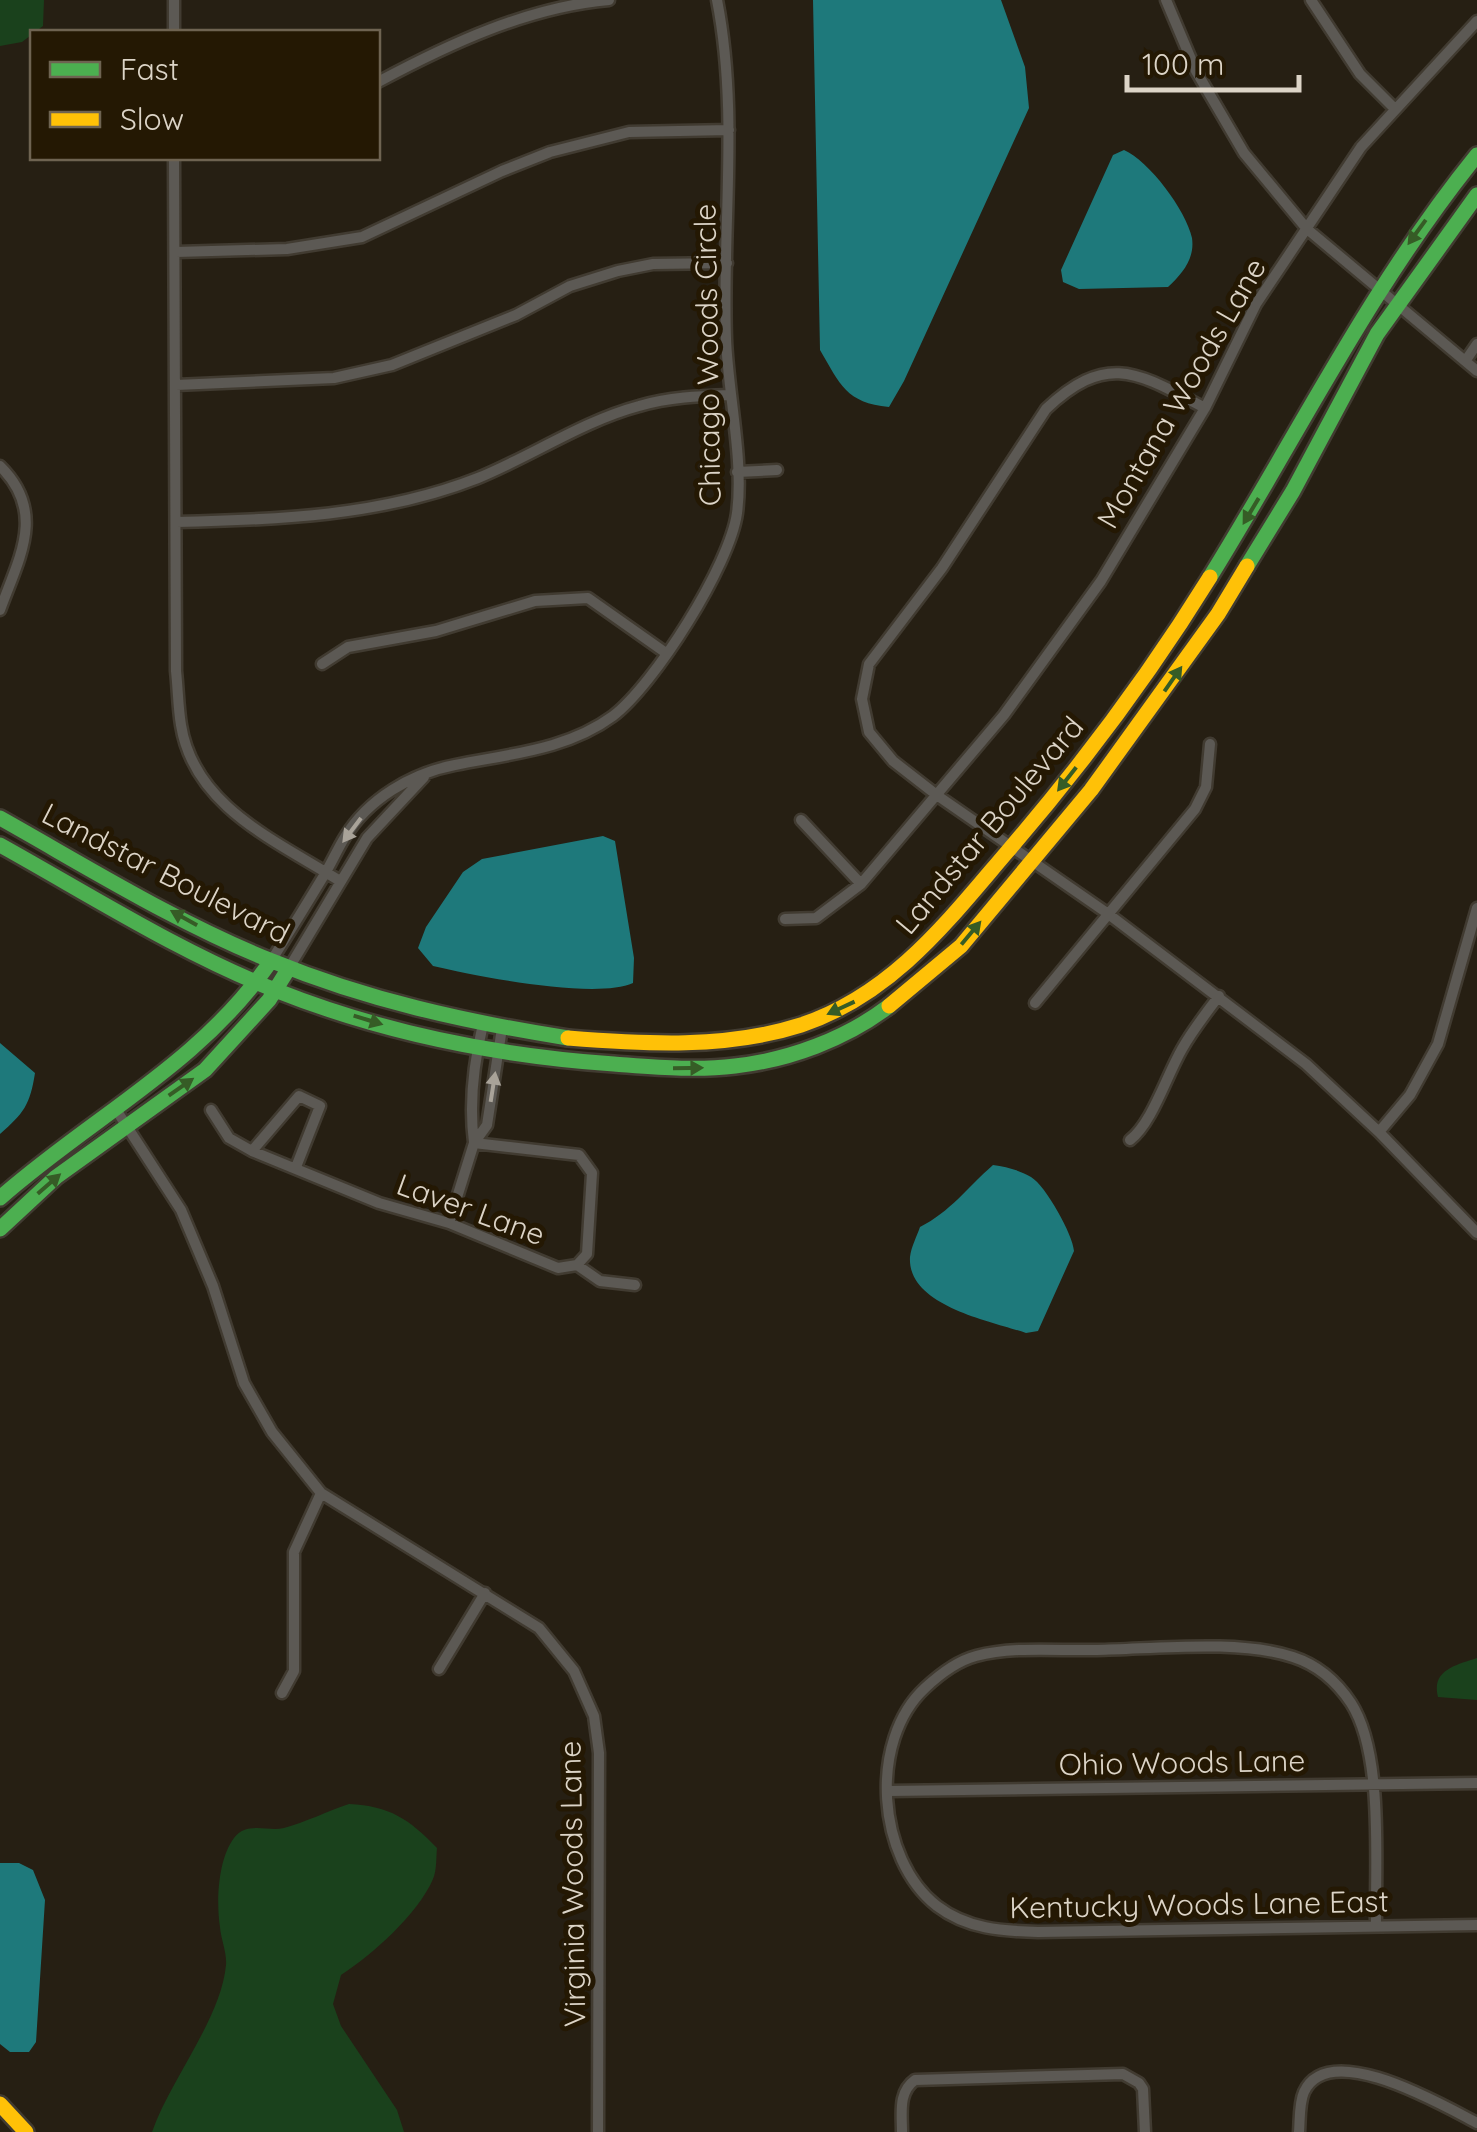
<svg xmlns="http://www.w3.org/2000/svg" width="1477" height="2132" font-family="Quicksand,sans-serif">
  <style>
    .green { fill: #1a411c }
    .water { fill: #1e797b }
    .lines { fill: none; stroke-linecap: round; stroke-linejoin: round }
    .street-casing { stroke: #413b31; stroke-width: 15 }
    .fast-casing { stroke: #413b31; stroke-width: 20 }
    .slow-casing { stroke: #413b31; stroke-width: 20 }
    .street { stroke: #5c5954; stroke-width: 10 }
    .fast { stroke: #4caf50; stroke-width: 15 }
    .slow { stroke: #ffc107; stroke-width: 15 }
    .oneway { fill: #365c26 }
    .oneway2 { fill: #a9a399 }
    .labels { text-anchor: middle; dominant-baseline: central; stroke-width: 10; stroke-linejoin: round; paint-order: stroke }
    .street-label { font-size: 30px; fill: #dcd4c7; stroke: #241803 }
  </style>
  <rect width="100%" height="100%" fill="#261f13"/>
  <path class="green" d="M 0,0 L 44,0 L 43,26 L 22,42 L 0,46 Z
    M 1477,1658 L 1477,1700 L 1438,1697 C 1431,1670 1456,1665 1477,1658 Z
    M 349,1804 C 390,1806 409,1819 437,1848 C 436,1857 437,1870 433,1879 C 418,1914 372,1955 341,1975 L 333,2004 L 341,2026 L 397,2110 L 404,2132 L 152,2132 C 170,2080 221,2019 226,1965 C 227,1952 221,1940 220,1927 C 216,1902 218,1859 234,1838 C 247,1821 268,1832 284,1828 C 306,1822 328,1811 349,1804 Z"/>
  <path class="water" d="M 813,0 L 1001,0 L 1025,67 L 1029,108 L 904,381 L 889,407 C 846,403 840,384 820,350 Z
    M 1124,150 C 1149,161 1186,210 1192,238 C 1195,259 1182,274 1168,287 L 1079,289 L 1063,282 L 1061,270 L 1113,155 Z
    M 603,836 L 615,841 L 634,958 L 633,983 C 595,1000 476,976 433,966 L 418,948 L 426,927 L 463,872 L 482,859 Z
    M 0,1043 L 35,1073 C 30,1105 24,1113 0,1134 Z
    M 993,1165 C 1007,1167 1019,1170 1031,1177 C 1046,1186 1073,1235 1074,1251 L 1038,1331 L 1026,1333 C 991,1321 907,1306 910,1257 C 911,1247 917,1236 920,1227 C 950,1212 968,1187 993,1165 Z
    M 0,1863 L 19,1863 L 33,1870 L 45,1900 L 36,2042 L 29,2052 L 10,2052 L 0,2044 Z"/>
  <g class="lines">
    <defs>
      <path id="street" d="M 174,0 L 174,32
        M 1166,0 L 1196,71 L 1244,153 L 1307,229 L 1477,371
        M 1311,0 L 1360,74 L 1395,109
        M 378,82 C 449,44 528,7 609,0
        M 174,158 L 176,671 C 178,689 178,707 181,725 C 194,807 277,841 340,881
        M 176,252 L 287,249 L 362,237 L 502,171 L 550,152 L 629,132 L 729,130
        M 1466,360 L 1477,344
        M 176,385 L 334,378 L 392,365 L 516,315 L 570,286 L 618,271 L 653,264 L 727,263
        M 1205,408 C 1138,373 1108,351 1046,409 L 942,568 L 869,664 L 862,699 L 869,732 L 893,761 L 938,796 L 1107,913 L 1306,1064 L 1379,1132 L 1477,1233
        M 0,466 C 47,512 19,558 0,610
        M 737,472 L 777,470
        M 176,522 C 277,520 382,516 478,478 C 532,456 583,421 639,406 C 669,397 699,396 730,395
        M 322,664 L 348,647 L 436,631 L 535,601 L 588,598 L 666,653
        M 801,820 L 861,884
        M 785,919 L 816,918 L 861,884 L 1004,715 L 1101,581 L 1205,408 L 1256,304 L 1361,147 L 1477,21
        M 271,961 C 289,933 306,905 323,877 C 331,864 337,850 345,837 C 368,799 412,773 455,765 C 509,754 567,750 613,716 C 654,685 730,565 737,513 C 744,461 728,393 726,339 C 722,226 739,112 717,0
        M 289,968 L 367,838 L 424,777
        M 1035,1003 L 1195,809 L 1206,787 L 1210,744
        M 115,1108 L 181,1210 L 213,1286 L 244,1383 L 272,1432 L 321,1493 L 539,1628 L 574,1671 L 594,1716 L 599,1753 L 598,2132
        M 211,1110 L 229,1138 L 252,1151 L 379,1203 L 449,1223 L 558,1268 L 577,1265 L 587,1254 L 592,1173 L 579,1155 L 474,1143
        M 1379,1132 L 1410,1095 L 1438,1044 L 1477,908
        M 1130,1140 C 1152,1123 1166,1077 1182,1049 C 1192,1031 1206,1013 1219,996
        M 474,1142 C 469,1104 474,1062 483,1024
        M 252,1151 L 299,1096 L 320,1106 L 296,1167
        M 449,1223 L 474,1143 L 487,1125 L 502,1028
        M 577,1265 L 600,1281 L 635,1285
        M 439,1669 L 485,1593
        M 282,1693 L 294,1671 L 294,1552 L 321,1493
        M 889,1791 L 1477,1783
        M 1376,1926 C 1375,1865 1384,1754 1351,1703 C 1337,1682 1318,1665 1293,1657 C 1239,1639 1155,1649 1097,1650 C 1058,1651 1014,1646 976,1656 C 957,1661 940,1674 925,1688 C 868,1741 877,1859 937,1906 C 967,1929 1002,1931 1038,1932 L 1477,1925
        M 902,2132 C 902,2113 898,2092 915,2080 L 1123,2074 L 1139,2083 L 1143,2089 L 1145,2132
        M 1299,2132 C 1300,2120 1299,2103 1304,2092 C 1329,2038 1444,2106 1477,2123"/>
      <path id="fast" d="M 1247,566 L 1293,491 L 1377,334 L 1477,195
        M 1210,577 C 1298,435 1371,286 1477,155
        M 0,818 C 89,868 177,923 272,961 C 367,1000 466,1022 568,1038
        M 0,845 C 90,895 179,952 275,990 C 383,1033 499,1056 614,1064 C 655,1067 695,1071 735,1066 C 789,1060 846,1039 889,1006
        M 0,1198 C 93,1116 199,1065 271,961
        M 0,1229 L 56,1177 L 205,1070 L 269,1000 L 289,968"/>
      <path id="slow" d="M 889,1006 L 961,946 L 1091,790 L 1218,614 L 1247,566
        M 568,1038 C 645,1044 726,1049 801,1025 C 892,995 948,921 1007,852 C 1082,765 1150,674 1210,577
        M 0,2104 L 26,2132"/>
    </defs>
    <use href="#street" class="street-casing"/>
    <use href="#fast" class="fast-casing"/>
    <use href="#slow" class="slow-casing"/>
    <use href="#street" class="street"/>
    <use href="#fast" class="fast"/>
    <use href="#slow" class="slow"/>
  </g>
  <defs><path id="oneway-solid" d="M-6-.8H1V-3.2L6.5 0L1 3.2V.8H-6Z" transform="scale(2.5)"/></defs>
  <g class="oneway">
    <use href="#oneway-solid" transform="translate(1417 232) rotate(126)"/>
    <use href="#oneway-solid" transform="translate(1251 511) rotate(121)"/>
    <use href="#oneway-solid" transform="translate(1173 679) rotate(-55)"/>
    <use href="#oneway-solid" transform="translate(1067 779) rotate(128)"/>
    <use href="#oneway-solid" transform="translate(184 918) rotate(-151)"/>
    <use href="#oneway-solid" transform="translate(971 933) rotate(-50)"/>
    <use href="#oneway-solid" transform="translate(841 1008) rotate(155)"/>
    <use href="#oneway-solid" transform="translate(368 1020) rotate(17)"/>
    <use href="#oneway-solid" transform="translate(688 1068) rotate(-1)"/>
    <use href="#oneway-solid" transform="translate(181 1087) rotate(-35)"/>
    <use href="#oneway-solid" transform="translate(49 1184) rotate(-41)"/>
  </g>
  <g class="oneway2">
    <use href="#oneway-solid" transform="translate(352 830) rotate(127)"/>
    <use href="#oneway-solid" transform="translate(493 1087) rotate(-81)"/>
  </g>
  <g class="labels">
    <g class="street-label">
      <text transform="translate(707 355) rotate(-91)">Chicago Woods Circle</text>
      <text transform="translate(1181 393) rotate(-60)">Montana Woods Lane</text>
      <text transform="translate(989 825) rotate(-50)">Landstar Boulevard</text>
      <text transform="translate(166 873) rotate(27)">Landstar Boulevard</text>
      <text transform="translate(471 1209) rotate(20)">Laver Lane</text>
      <text transform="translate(1182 1762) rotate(-1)">Ohio Woods Lane</text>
      <text transform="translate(572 1884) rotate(-91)">Virginia Woods Lane</text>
      <text transform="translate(1199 1904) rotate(-1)">Kentucky Woods Lane East</text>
    </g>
  </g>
  <rect x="30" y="30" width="350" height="130" fill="#241803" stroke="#6e6351" stroke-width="2.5"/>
  <rect x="50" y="62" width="50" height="15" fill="#4caf50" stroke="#6e6351" stroke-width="2.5"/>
  <text x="120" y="80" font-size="30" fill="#dcd4c7">Fast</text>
  <rect x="50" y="112" width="50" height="15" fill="#ffc107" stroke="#6e6351" stroke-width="2.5"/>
  <text x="120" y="130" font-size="30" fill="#dcd4c7">Slow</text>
  <path d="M1127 75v15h172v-15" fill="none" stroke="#dcd4c7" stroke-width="5"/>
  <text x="1142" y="75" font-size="30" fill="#dcd4c7" stroke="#241803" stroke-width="8" paint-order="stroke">100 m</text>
</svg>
